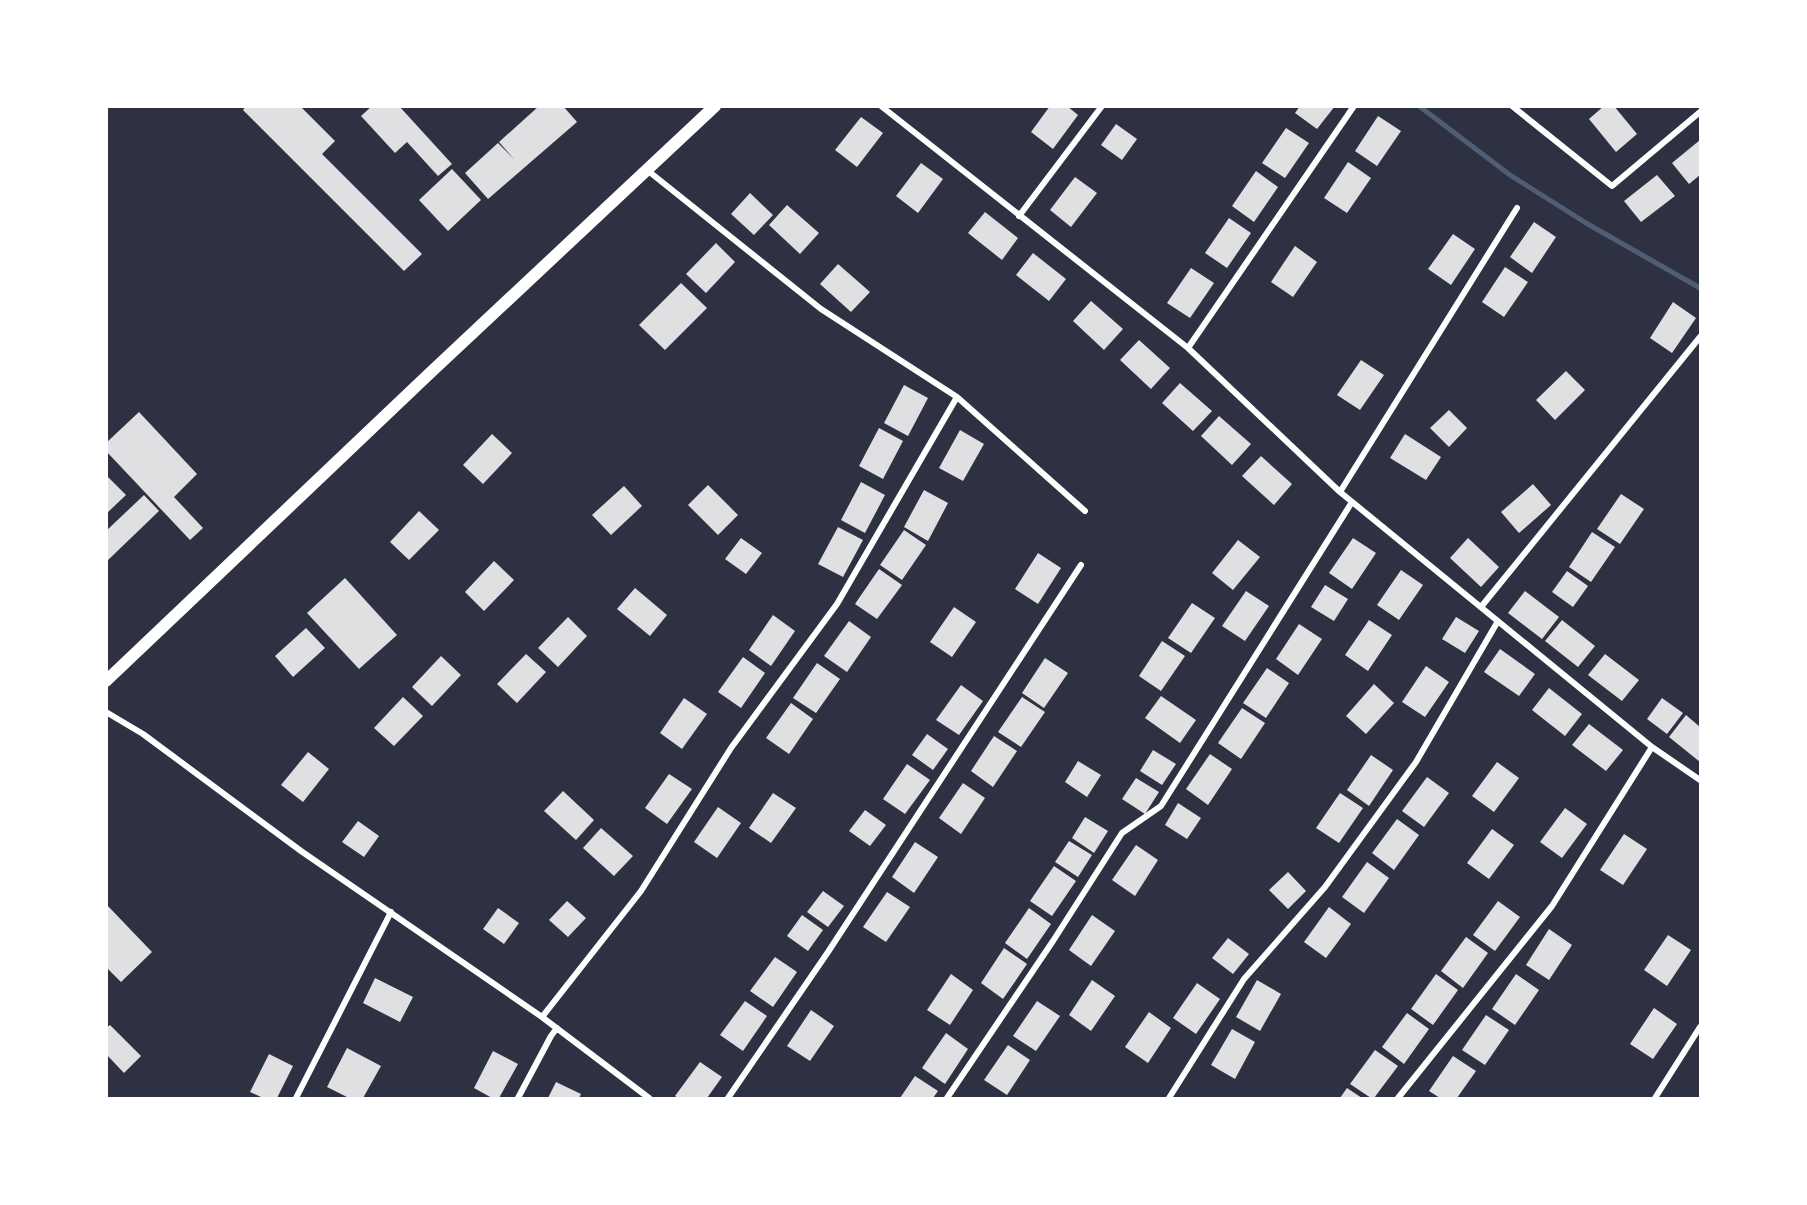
<svg xmlns="http://www.w3.org/2000/svg" width="1807" height="1205" font-family="'Nunito Sans',sans-serif">
  <style>
    .lines { fill: none; stroke-linecap: round; stroke-linejoin: round }
    .stream { stroke: #4f5d75; stroke-width: 5 }
    .building { fill: #e0e0e3 }
    .minor { stroke: #fff; stroke-width: 6 }
    .secondary { stroke: #fff; stroke-width: 12 }
  </style>
  <rect width="100%" height="100%" fill="#2d3142"/>
  <g class="lines">
    <path class="stream" d="M 1419,106 L 1510,175 L 1586,223 L 1700,288"/>
  </g>
  <path class="building" d="M 246,106 L 300,106 L 335,141 L 322,154 L 422,254 L 404,271 L 243,110 Z
    M 372,106 L 399,106 L 452,164 L 438,176 L 407,142 L 395,153 L 361,116 Z
    M 539,106 L 563,106 L 577,122 L 488,199 L 465,173 L 498,143 L 514,159 L 499,142 Z
    M 1050,106 L 1067,106 L 1078,115 L 1053,149 L 1031,132 Z
    M 1300,106 L 1335,106 L 1317,129 L 1295,113 Z
    M 1604,106 L 1614,106 L 1637,134 L 1616,152 L 1589,119 Z
    M 1378,116 L 1401,131 L 1377,166 L 1355,151 Z
    M 861,117 L 883,133 L 857,167 L 835,150 Z
    M 1116,124 L 1137,139 L 1122,160 L 1101,145 Z
    M 1286,128 L 1309,143 L 1285,178 L 1262,163 Z
    M 1700,140 L 1700,175 L 1689,184 L 1672,163 Z
    M 1348,162 L 1371,178 L 1347,213 L 1324,198 Z
    M 921,163 L 943,179 L 918,213 L 896,196 Z
    M 452,169 L 481,200 L 448,231 L 419,200 Z
    M 1256,171 L 1278,187 L 1254,222 L 1232,206 Z
    M 1657,175 L 1675,196 L 1641,222 L 1624,201 Z
    M 1075,177 L 1097,193 L 1071,227 L 1050,210 Z
    M 750,193 L 773,215 L 754,235 L 731,214 Z
    M 787,205 L 819,233 L 800,254 L 769,225 Z
    M 985,212 L 1018,238 L 1002,260 L 968,233 Z
    M 1229,218 L 1251,233 L 1227,268 L 1205,253 Z
    M 1534,222 L 1556,237 L 1532,273 L 1510,257 Z
    M 1453,234 L 1475,249 L 1451,285 L 1428,269 Z
    M 716,243 L 735,262 L 706,293 L 686,274 Z
    M 1295,246 L 1317,262 L 1293,297 L 1271,282 Z
    M 1033,253 L 1066,279 L 1049,301 L 1016,275 Z
    M 838,264 L 870,292 L 851,312 L 820,284 Z
    M 1505,267 L 1528,282 L 1504,317 L 1482,302 Z
    M 1191,268 L 1214,283 L 1190,318 L 1167,303 Z
    M 681,283 L 707,308 L 665,350 L 639,325 Z
    M 1091,301 L 1123,329 L 1104,350 L 1073,321 Z
    M 1673,302 L 1696,318 L 1672,353 L 1650,338 Z
    M 1139,340 L 1170,368 L 1151,389 L 1120,360 Z
    M 1361,360 L 1384,375 L 1360,410 L 1337,395 Z
    M 1566,371 L 1585,390 L 1555,420 L 1536,400 Z
    M 1180,383 L 1212,411 L 1193,431 L 1162,403 Z
    M 904,385 L 928,398 L 908,436 L 884,423 Z
    M 1449,410 L 1467,428 L 1449,447 L 1430,428 Z
    M 139,412 L 197,474 L 174,497 L 203,528 L 190,540 L 106,451 L 106,443 Z
    M 1219,416 L 1251,444 L 1232,465 L 1201,436 Z
    M 879,428 L 903,441 L 883,479 L 859,466 Z
    M 960,430 L 984,444 L 963,481 L 939,468 Z
    M 492,434 L 512,453 L 483,484 L 463,465 Z
    M 1405,434 L 1441,457 L 1426,480 L 1390,458 Z
    M 1261,456 L 1292,484 L 1274,505 L 1242,476 Z
    M 106,475 L 126,495 L 106,514 Z
    M 861,482 L 885,495 L 865,533 L 841,520 Z
    M 1533,484 L 1551,505 L 1519,533 L 1501,512 Z
    M 708,485 L 738,515 L 718,535 L 688,505 Z
    M 624,486 L 642,506 L 611,535 L 592,515 Z
    M 924,490 L 948,503 L 928,541 L 904,527 Z
    M 1621,494 L 1644,509 L 1620,544 L 1597,529 Z
    M 144,495 L 159,511 L 106,562 L 106,531 Z
    M 419,511 L 439,530 L 409,560 L 390,542 Z
    M 838,527 L 863,540 L 843,577 L 818,564 Z
    M 904,530 L 926,545 L 902,580 L 880,565 Z
    M 1592,532 L 1615,547 L 1591,582 L 1569,567 Z
    M 741,538 L 762,553 L 746,574 L 725,559 Z
    M 1353,538 L 1376,553 L 1352,589 L 1329,573 Z
    M 1468,538 L 1499,567 L 1481,587 L 1450,558 Z
    M 1238,540 L 1260,557 L 1233,590 L 1212,573 Z
    M 1038,553 L 1061,568 L 1038,604 L 1015,589 Z
    M 494,561 L 514,580 L 484,611 L 465,592 Z
    M 879,569 L 902,585 L 877,619 L 855,604 Z
    M 1401,570 L 1423,585 L 1399,620 L 1377,605 Z
    M 1567,571 L 1588,586 L 1573,607 L 1552,592 Z
    M 345,578 L 397,635 L 359,669 L 307,613 Z
    M 1325,585 L 1348,599 L 1334,621 L 1311,607 Z
    M 635,588 L 667,615 L 650,636 L 617,609 Z
    M 1246,591 L 1269,606 L 1245,641 L 1222,626 Z
    M 1525,591 L 1559,617 L 1542,639 L 1508,613 Z
    M 1192,603 L 1215,618 L 1191,653 L 1168,638 Z
    M 954,607 L 976,622 L 952,657 L 930,642 Z
    M 773,615 L 795,631 L 771,666 L 749,650 Z
    M 568,617 L 587,636 L 558,667 L 538,648 Z
    M 1456,617 L 1479,631 L 1465,653 L 1442,639 Z
    M 1369,620 L 1392,635 L 1368,671 L 1345,655 Z
    M 1562,620 L 1595,646 L 1578,667 L 1545,641 Z
    M 849,621 L 871,637 L 847,672 L 824,656 Z
    M 1299,624 L 1322,639 L 1298,675 L 1276,659 Z
    M 306,628 L 325,648 L 293,677 L 275,656 Z
    M 1162,641 L 1185,656 L 1161,691 L 1139,676 Z
    M 1500,649 L 1535,674 L 1519,696 L 1484,672 Z
    M 526,654 L 546,672 L 517,703 L 497,684 Z
    M 1605,654 L 1639,680 L 1622,701 L 1588,675 Z
    M 441,656 L 461,675 L 432,706 L 412,687 Z
    M 743,657 L 765,673 L 741,708 L 718,692 Z
    M 1045,658 L 1068,673 L 1044,708 L 1022,693 Z
    M 817,663 L 840,679 L 816,713 L 793,698 Z
    M 1426,666 L 1449,682 L 1425,717 L 1402,702 Z
    M 1267,668 L 1289,683 L 1266,718 L 1243,703 Z
    M 1374,684 L 1394,703 L 1366,734 L 1346,716 Z
    M 961,685 L 983,701 L 959,735 L 936,720 Z
    M 1549,688 L 1582,714 L 1565,736 L 1532,710 Z
    M 1161,696 L 1196,720 L 1180,743 L 1145,718 Z
    M 403,697 L 423,716 L 394,746 L 374,728 Z
    M 1022,697 L 1045,712 L 1021,747 L 998,732 Z
    M 684,698 L 707,714 L 682,749 L 660,733 Z
    M 1662,698 L 1683,713 L 1667,734 L 1647,719 Z
    M 791,703 L 813,719 L 789,754 L 766,738 Z
    M 1242,708 L 1265,723 L 1241,759 L 1218,743 Z
    M 1686,715 L 1700,727 L 1700,762 L 1669,737 Z
    M 1589,724 L 1623,750 L 1606,771 L 1572,745 Z
    M 927,734 L 948,749 L 933,770 L 912,755 Z
    M 994,736 L 1017,751 L 993,787 L 971,771 Z
    M 1153,750 L 1176,764 L 1162,785 L 1140,771 Z
    M 308,752 L 329,769 L 303,802 L 281,785 Z
    M 1210,754 L 1232,769 L 1208,805 L 1186,789 Z
    M 1371,755 L 1393,770 L 1369,806 L 1347,790 Z
    M 1078,761 L 1101,775 L 1087,797 L 1065,782 Z
    M 1497,762 L 1519,778 L 1494,812 L 1472,796 Z
    M 907,764 L 930,780 L 905,814 L 883,799 Z
    M 669,774 L 692,789 L 667,824 L 645,808 Z
    M 1427,777 L 1449,793 L 1424,827 L 1402,811 Z
    M 1136,778 L 1159,792 L 1145,814 L 1122,799 Z
    M 963,783 L 985,798 L 961,834 L 939,818 Z
    M 563,791 L 594,820 L 576,840 L 544,811 Z
    M 773,793 L 796,808 L 771,843 L 749,828 Z
    M 1340,793 L 1363,808 L 1339,843 L 1316,828 Z
    M 1178,803 L 1201,818 L 1187,839 L 1165,825 Z
    M 718,807 L 741,823 L 717,858 L 694,842 Z
    M 1565,808 L 1587,824 L 1562,858 L 1540,842 Z
    M 865,810 L 886,825 L 870,846 L 849,831 Z
    M 1085,817 L 1108,831 L 1094,853 L 1072,838 Z
    M 1397,819 L 1419,835 L 1394,870 L 1372,853 Z
    M 358,821 L 379,836 L 364,857 L 342,842 Z
    M 601,828 L 633,856 L 614,876 L 583,848 Z
    M 1492,829 L 1514,845 L 1489,879 L 1467,863 Z
    M 1624,834 L 1647,849 L 1623,885 L 1600,870 Z
    M 1069,841 L 1092,855 L 1078,877 L 1055,862 Z
    M 915,842 L 938,857 L 914,893 L 892,877 Z
    M 1136,845 L 1158,860 L 1135,896 L 1112,880 Z
    M 1367,862 L 1389,878 L 1364,913 L 1342,897 Z
    M 1054,866 L 1076,881 L 1052,916 L 1030,901 Z
    M 1288,872 L 1306,891 L 1288,909 L 1269,890 Z
    M 823,891 L 844,906 L 828,927 L 807,912 Z
    M 887,892 L 910,907 L 886,942 L 863,927 Z
    M 567,901 L 586,918 L 568,937 L 549,920 Z
    M 1498,901 L 1520,917 L 1495,951 L 1473,935 Z
    M 106,904 L 152,952 L 121,982 L 106,967 Z
    M 1329,907 L 1351,924 L 1326,958 L 1304,942 Z
    M 498,908 L 519,923 L 504,944 L 483,929 Z
    M 1029,908 L 1051,924 L 1027,959 L 1005,943 Z
    M 802,915 L 823,930 L 808,951 L 787,936 Z
    M 1092,915 L 1115,931 L 1091,966 L 1069,950 Z
    M 1549,929 L 1572,945 L 1549,980 L 1526,965 Z
    M 1668,935 L 1691,950 L 1667,986 L 1644,970 Z
    M 1466,937 L 1488,953 L 1463,988 L 1441,971 Z
    M 1228,938 L 1249,954 L 1233,974 L 1212,958 Z
    M 1004,948 L 1027,964 L 1003,999 L 981,983 Z
    M 775,957 L 797,972 L 773,1007 L 750,991 Z
    M 951,974 L 973,990 L 950,1025 L 927,1010 Z
    M 1436,974 L 1458,990 L 1433,1025 L 1411,1009 Z
    M 1516,974 L 1539,990 L 1515,1025 L 1492,1009 Z
    M 375,978 L 413,997 L 400,1022 L 363,1003 Z
    M 1092,980 L 1115,996 L 1091,1031 L 1069,1015 Z
    M 1257,980 L 1281,994 L 1260,1031 L 1236,1017 Z
    M 1197,983 L 1220,999 L 1196,1034 L 1173,1018 Z
    M 745,1001 L 767,1016 L 743,1051 L 720,1035 Z
    M 1037,1001 L 1060,1016 L 1036,1051 L 1013,1036 Z
    M 1654,1008 L 1677,1024 L 1653,1059 L 1630,1044 Z
    M 811,1010 L 834,1026 L 810,1061 L 787,1046 Z
    M 1149,1012 L 1171,1028 L 1148,1063 L 1125,1047 Z
    M 1407,1013 L 1429,1029 L 1404,1064 L 1382,1047 Z
    M 1486,1015 L 1509,1030 L 1485,1065 L 1462,1050 Z
    M 110,1025 L 141,1056 L 124,1073 L 106,1054 L 106,1028 Z
    M 1232,1029 L 1255,1042 L 1235,1079 L 1211,1065 Z
    M 946,1033 L 968,1049 L 945,1084 L 922,1068 Z
    M 1008,1045 L 1030,1060 L 1007,1095 L 984,1080 Z
    M 347,1048 L 381,1066 L 363,1098 L 349,1098 L 327,1087 Z
    M 1375,1050 L 1398,1066 L 1374,1098 L 1371,1098 L 1350,1084 Z
    M 493,1051 L 518,1064 L 499,1098 L 492,1098 L 474,1088 Z
    M 269,1054 L 293,1066 L 277,1098 L 263,1098 L 250,1092 Z
    M 1453,1056 L 1476,1071 L 1457,1098 L 1440,1098 L 1429,1091 Z
    M 700,1062 L 722,1077 L 707,1098 L 678,1098 L 675,1096 Z
    M 915,1076 L 938,1091 L 933,1098 L 900,1098 Z
    M 556,1082 L 581,1094 L 579,1098 L 548,1098 Z
    M 1347,1088 L 1362,1098 L 1340,1098 Z"/>
  <g class="lines">
    <path class="minor" d="M 881,106 L 1188,348 L 1340,492 L 1652,747 L 1700,780
      M 1512,106 L 1612,186 L 1700,112
      M 647,170 L 821,309 L 957,397 L 1085,511
      M 1019,216 L 1102,106
      M 1188,348 L 1354,106
      M 1340,492 L 1517,208
      M 1481,607 L 1700,337
      M 106,712 L 143,734 L 301,851 L 542,1017 L 649,1098
      M 542,1017 L 641,891 L 731,748 L 837,604 L 957,397
      M 296,1098 L 391,912
      M 518,1098 L 551,1036 L 557,1028
      M 728,1098 L 828,952 L 1081,565
      M 947,1098 L 1053,941 L 1122,833 L 1161,806 L 1352,502
      M 1169,1098 L 1244,979 L 1325,887 L 1416,762 L 1498,621
      M 1398,1098 L 1552,906 L 1652,747
      M 1655,1098 L 1700,1027"/>
    <path class="secondary" d="M 106,681 L 430,373 L 715,106"/>
  </g>
  <rect width="1807" height="1205" fill="none" stroke="#ffffff" stroke-width="216"/>
</svg>
